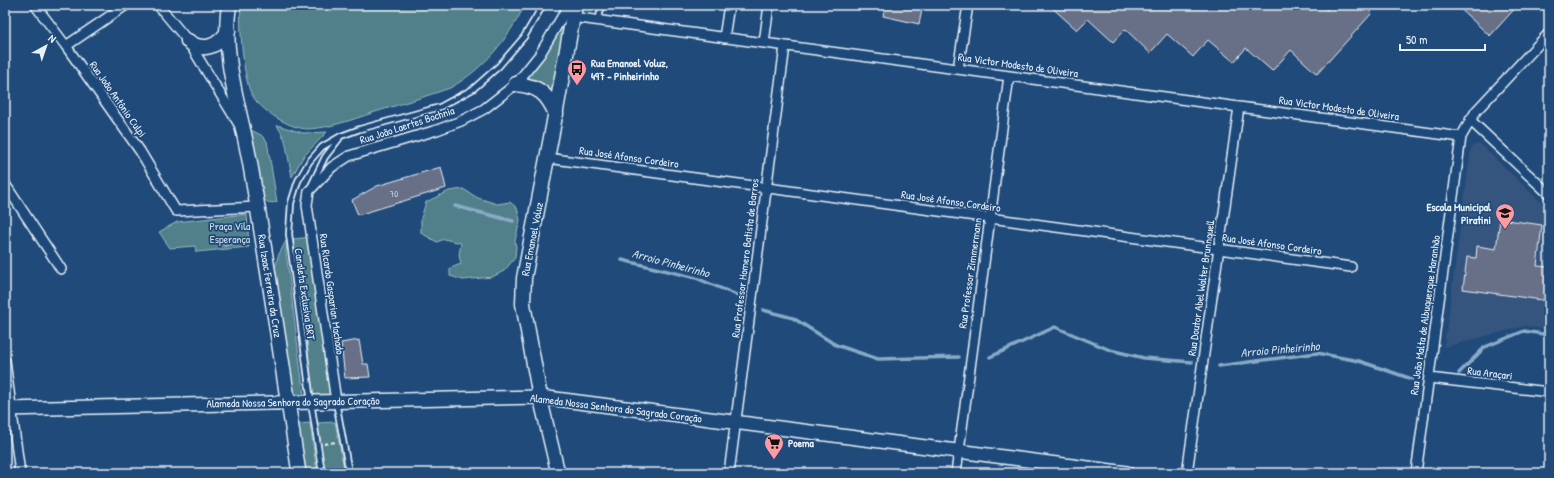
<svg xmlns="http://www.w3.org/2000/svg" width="1554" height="478" font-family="'Patrick Hand',sans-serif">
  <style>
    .built { fill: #35557e }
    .green { fill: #51808a; stroke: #9cb8c1 }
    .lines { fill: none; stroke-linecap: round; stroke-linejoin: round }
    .stream { stroke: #88abc6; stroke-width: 3.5 }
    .building { fill: #687088; stroke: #e8f1f8 }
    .lane-casing { stroke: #e8f1f8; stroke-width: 8 }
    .street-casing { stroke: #e8f1f8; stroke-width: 12 }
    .secondary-casing { stroke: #e8f1f8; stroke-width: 16 }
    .primary-casing { stroke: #e8f1f8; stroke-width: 17 }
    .path { stroke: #e8f1f8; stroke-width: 2; stroke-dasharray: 4 3; stroke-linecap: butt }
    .lane { stroke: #1f4a7a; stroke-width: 4.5 }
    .street { stroke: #1f4a7a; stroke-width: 9 }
    .secondary { stroke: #1f4a7a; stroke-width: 13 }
    .primary { stroke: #1f4a7a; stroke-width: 14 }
    .labels { text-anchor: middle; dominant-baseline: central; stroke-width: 3.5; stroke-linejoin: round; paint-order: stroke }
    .number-label { font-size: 9px; fill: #c8d1dc }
    .poi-label { font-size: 11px; font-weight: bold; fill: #e8f1f8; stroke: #1f4a7a; text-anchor: start }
    .street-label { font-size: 11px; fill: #e8f1f8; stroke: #1f4a7a }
    .park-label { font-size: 11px; fill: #d1e0e8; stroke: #1f4a7a }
    .water-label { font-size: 12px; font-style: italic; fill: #d0e0ec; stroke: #1f4a7a }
  </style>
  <rect width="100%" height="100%" fill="#1f4a7a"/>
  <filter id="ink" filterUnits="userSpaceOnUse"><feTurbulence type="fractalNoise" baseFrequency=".025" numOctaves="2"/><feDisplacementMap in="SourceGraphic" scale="8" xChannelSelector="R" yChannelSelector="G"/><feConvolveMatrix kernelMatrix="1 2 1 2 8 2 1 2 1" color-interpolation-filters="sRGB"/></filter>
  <g filter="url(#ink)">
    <path class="built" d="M 1480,144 L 1549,210 L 1549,330 L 1525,326 L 1444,347 L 1471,148 L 1474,145 Z"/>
    <path class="green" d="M 241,5 L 525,5 C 507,40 485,68 450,88 C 424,97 398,105 372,113 C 351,120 330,128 308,129 C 290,129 260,110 252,95 C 243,80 239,23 241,5 Z
      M 561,27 L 567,30 L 555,102 L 524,80 L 543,57 Z
      M 277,125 L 303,133 L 327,132 L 303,157 L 292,177 L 285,140 Z
      M 251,130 L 261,135 L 267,141 L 277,202 C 269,204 266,202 261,196 Z
      M 463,189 L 478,198 L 497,204 L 510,202 L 517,208 L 520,220 L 515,241 L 516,247 L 515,258 L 504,271 L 492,277 L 463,280 L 450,276 L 450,268 L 461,264 L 459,255 L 461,243 L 444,239 L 437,242 L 421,233 L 421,218 L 426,202 L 449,191 Z
      M 247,214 L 249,247 L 196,252 L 195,246 L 170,248 L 159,232 L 177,222 Z
      M 312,237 L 331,397 L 311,397 L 293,239 Z
      M 287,239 L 286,252 L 304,396 L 291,397 L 273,275 L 278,256 Z
      M 335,422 L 345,473 L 325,473 L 317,423 Z
      M 310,423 L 317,473 L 305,473 L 298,424 Z"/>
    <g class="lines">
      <path class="stream" d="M 455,206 L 513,221
        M 224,245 L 244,240
        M 622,260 L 696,278 L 737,295
        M 763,310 L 793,318 L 836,345 L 878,359 L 959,357
        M 990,357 L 1055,327 L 1110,350 L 1144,358 L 1192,362
        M 1219,366 L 1317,353 L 1359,361 L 1412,379
        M 1459,373 L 1485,347 L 1524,331 L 1549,335"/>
    </g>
    <path class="building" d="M 885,5 L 923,5 L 919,24 L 883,16 Z
      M 1049,5 L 1321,5 L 1327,10 L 1332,5 L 1363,5 L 1372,13 L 1317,74 L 1291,50 L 1272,71 L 1246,48 L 1234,62 L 1208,40 L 1193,57 L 1167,34 L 1150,53 L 1125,29 L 1113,42 L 1088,19 L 1077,30 Z
      M 1456,5 L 1518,5 L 1490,36 Z
      M 441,167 L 446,188 L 358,215 L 352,200 L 377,186 Z
      M 1500,219 L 1542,225 L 1537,266 L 1549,267 L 1549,301 L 1463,289 L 1467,257 L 1476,258 L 1477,246 L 1496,249 Z
      M 359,340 L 363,364 L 368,364 L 370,377 L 345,378 L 341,343 Z"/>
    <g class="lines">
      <defs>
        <path id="lane" d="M 598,21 L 602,5
          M 312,184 L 325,157 L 339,139
          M 336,402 L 349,473
          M 322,473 L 311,402 L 289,234 L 291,203 L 298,181 L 309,162 L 322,147 L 341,136 L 360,129 L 440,107 L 473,89 L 499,66 L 524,37 L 543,5"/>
        <path id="street" d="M 35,5 L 66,46 L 140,151 L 176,211 L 257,207
          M 158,5 L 188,41 L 238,123
          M 572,17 L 1461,137
          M 724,38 L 729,5
          M 764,43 L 769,5
          M 66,46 L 126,5
          M 958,69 L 968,5
          M 1470,120 L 1549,194
          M 547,158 L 1351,267
          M 5,184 L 61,269
          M 5,361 L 20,473
          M 1429,378 L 1549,392
          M 336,401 L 307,205 L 309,191 L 332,167 L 349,156 L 437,130 L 461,121 L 484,109 L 516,84 L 540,54 L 569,5
          M 729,473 L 785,46
          M 956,473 L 1009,76
          M 1187,473 L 1239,107
          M 1416,473 L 1461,137 L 1476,111 L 1549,33"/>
        <path id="secondary" d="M 540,397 L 558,473
          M 288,402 L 299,473
          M 5,409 L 540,397 L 1127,473"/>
        <path id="primary" d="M 229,5 C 221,56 241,113 250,163 C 264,243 276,323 288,402
          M 188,41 C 203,53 219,46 228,31
          M 516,84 C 538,86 547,93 556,114
          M 540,397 L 523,304 L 524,278 L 553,127 L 575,5"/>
      </defs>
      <use href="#lane" class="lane-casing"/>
      <use href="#street" class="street-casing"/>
      <use href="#secondary" class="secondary-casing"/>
      <use href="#primary" class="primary-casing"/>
      <path class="path" d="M 324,444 L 336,442"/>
      <use href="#lane" class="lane"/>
      <use href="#street" class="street"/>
      <use href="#secondary" class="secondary"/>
      <use href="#primary" class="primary"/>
    </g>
  </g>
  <defs>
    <symbol id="bus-pin" viewBox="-11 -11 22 30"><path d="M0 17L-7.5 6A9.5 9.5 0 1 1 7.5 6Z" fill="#ff9aa2" stroke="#1f4a7a"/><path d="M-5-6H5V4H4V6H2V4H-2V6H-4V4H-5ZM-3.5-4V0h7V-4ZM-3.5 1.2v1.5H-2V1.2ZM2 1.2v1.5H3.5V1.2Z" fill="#111"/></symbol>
    <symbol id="school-pin" viewBox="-11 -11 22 30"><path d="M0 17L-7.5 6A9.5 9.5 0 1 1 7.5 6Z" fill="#ff9aa2" stroke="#1f4a7a"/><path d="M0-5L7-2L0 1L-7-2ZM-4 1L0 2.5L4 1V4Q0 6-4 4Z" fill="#111"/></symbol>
    <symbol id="supermarket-pin" viewBox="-11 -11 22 30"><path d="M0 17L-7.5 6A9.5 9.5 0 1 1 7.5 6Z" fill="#ff9aa2" stroke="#1f4a7a"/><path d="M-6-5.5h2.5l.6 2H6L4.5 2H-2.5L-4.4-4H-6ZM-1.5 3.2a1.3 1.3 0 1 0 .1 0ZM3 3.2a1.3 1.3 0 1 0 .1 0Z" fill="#111"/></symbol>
  </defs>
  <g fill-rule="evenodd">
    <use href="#bus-pin" x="566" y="58" width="22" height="30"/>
    <use href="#school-pin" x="1494" y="202" width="22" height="30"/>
    <use href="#supermarket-pin" x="763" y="432" width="22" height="30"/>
  </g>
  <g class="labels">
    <g class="number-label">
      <text x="394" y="194">70</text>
    </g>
    <g class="poi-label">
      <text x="591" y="63">Rua Emanoel Voluz,<tspan x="591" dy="13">497 - Pinheirinho</tspan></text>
      <text x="1491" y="207" text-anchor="end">Escola Municipal<tspan x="1491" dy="13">Piratini</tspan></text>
      <text x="788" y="443">Poema</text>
    </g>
    <g class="street-label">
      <text transform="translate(1018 65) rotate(8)">Rua Victor Modesto de Oliveira</text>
      <text transform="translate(118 99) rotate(55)">Rua João Antônio Culpi</text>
      <text transform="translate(1339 108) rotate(8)">Rua Victor Modesto de Oliveira</text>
      <text transform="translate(407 125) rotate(-18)">Rua João Laertes Bochnia</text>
      <text transform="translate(629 157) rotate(8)">Rua José Afonso Cordeiro</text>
      <text transform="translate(951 201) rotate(8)">Rua José Afonso Cordeiro</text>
      <text transform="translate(532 239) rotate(-79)">Rua Emanoel Voluz</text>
      <text transform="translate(1272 244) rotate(8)">Rua José Afonso Cordeiro</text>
      <text transform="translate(745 258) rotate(-83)">Rua Professor Homero Batista de Barros</text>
      <text transform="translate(970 273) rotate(-82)">Rua Professor Zimmermann</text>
      <text transform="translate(270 286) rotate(81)">Rua Izaac Ferreira da Cruz</text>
      <text transform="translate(1201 288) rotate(-82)">Rua Doutor Abel Walter Brunnquell</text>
      <text transform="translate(305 294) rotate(82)">Canaleta Exclusiva BRT</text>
      <text transform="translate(332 294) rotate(82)">Rua Ricardo Gasparian Machado</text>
      <text transform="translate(1425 315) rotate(-82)">Rua João Malta de Albuquerque Maranhão</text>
      <text transform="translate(1490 373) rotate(7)">Rua Araçari</text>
      <text transform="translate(293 402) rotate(-1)">Alameda Nossa Senhora do Sagrado Coração</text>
      <text transform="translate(616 408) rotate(7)">Alameda Nossa Senhora do Sagrado Coração</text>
    </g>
    <g class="park-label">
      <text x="230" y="226">Praça Vila<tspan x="230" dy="13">Esperança</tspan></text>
    </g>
    <g class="water-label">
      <text transform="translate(671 263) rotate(15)">Arroio Pinheirinho</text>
      <text transform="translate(1280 349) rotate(-5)">Arroio Pinheirinho</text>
    </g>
  </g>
  <rect width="1554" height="478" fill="none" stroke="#1f4a7a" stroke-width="20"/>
  <rect x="10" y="10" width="1534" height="458" fill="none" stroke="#e8f1f8" stroke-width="1.5" filter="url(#ink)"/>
  <g transform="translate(46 46) rotate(40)" stroke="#1f4a7a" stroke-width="3" paint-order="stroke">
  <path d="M0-3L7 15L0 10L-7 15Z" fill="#e8f1f8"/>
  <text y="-6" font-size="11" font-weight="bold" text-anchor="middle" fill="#e8f1f8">N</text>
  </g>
  <path d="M1400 44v6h85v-6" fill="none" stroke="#e8f1f8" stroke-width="2"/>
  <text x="1406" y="44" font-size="12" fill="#e8f1f8" stroke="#1f4a7a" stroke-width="3" paint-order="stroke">50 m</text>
</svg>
